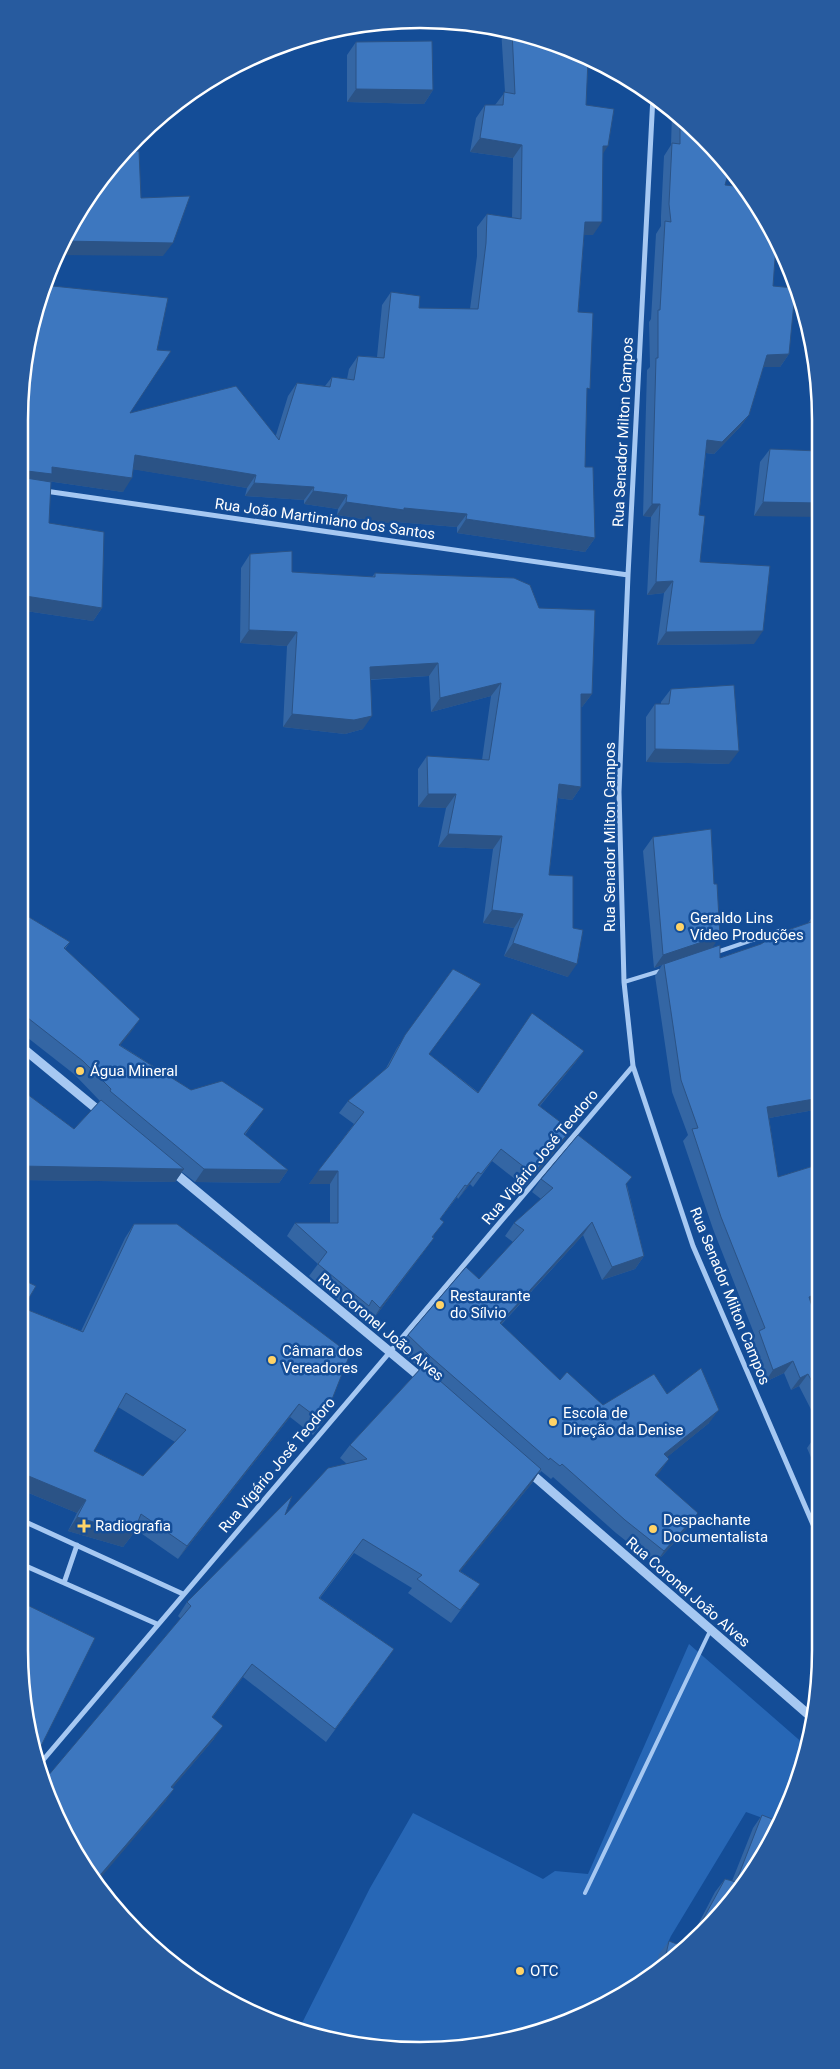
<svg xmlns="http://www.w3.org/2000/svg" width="840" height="2069" font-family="Roboto,sans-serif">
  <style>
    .green { fill: #2767b6 }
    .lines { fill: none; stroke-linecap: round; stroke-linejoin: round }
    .service { stroke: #a6c8f2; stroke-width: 4 }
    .minor { stroke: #a6c8f2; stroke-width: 5 }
    .tertiary { stroke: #a6c8f2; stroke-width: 9 }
    .wall { fill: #3466a4; fill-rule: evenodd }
    .shaded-wall { fill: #2b5386 }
    .building { fill: #3d77bf; stroke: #2b5386; fill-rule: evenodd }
    .poi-dot { fill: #ffd367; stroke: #144d97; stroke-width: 2 }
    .labels { text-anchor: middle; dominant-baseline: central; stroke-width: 5; stroke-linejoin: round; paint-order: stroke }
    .street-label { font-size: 15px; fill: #fff; stroke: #144d97 }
    .poi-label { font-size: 15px; fill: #fff; stroke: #144d97; text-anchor: start }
    .rim { fill: none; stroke: #fff; stroke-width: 2.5 }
  </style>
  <rect width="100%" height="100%" fill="#144d97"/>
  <path class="green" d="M 689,1644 L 805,1745 L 800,1778 L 776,1823 L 746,1812 L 671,1936 L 654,1972 L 643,1983 L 574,2020 L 499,2042 L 367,2047 L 298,2031 L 370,1888 L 413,1813 L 543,1879 L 555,1871 L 588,1874 Z"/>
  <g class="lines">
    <path class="service" d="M 717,952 L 785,929
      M 624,982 L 660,971
      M 585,1893 L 711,1629"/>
    <path class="minor" d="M 653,96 L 628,575 L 619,792 L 624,982 L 633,1066 L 693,1246 L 821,1543
      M 45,491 L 628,575
      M 19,1519 L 183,1594
      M 19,1563 L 157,1624
      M 64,1583 L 77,1545
      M 38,1766 L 633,1066"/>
    <path class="tertiary" d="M 19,1045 L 104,1115
      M 170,1169 L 425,1381
      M 527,1470 L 810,1716"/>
  </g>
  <path class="wall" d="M 501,29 L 549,40 L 586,105 L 603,153 L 593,235 L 584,235 L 578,312 L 587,393 L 585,467 L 595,538 L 585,552 L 457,533 L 457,527 L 396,522 L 394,524 L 337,515 L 338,509 L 304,504 L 304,500 L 245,496 L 247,488 L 133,469 L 123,492 L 47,481 L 46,482 L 49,523 L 102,608 L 93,621 L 19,610 L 19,420 L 130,413 L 276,435 L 288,396 L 297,383 L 325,386 L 332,377 L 347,379 L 349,369 L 358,356 L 377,357 L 382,305 L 391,292 L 419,308 L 470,309 L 477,256 L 477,227 L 487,214 L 512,218 L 513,158 L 470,152 L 476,118 L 485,105 L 495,105 L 505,92 Z
    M 356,42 L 433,90 L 424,104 L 347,102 L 347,55 Z
    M 672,112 L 722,156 L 725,185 L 776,245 L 773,286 L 789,354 L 780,367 L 763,367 L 749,415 L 740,427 L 714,454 L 706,453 L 699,515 L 700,562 L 754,644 L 657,645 L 664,593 L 647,595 L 651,517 L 643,516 L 647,370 L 650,367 L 649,322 L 651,319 L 656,234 L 661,226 L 661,216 L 664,156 L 671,145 Z
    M 770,449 L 818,451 L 754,516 L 760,462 Z
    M 250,554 L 292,572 L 372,577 L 375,573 L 539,608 L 592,694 L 582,707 L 581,707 L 581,787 L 572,800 L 558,798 L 549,875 L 568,977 L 504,956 L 514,928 L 483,923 L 493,849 L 438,847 L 446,808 L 418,807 L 418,769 L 427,756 L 482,760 L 491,696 L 431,712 L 429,676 L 370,680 L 363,729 L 345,734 L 283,727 L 287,646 L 240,643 L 241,568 Z
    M 671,689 L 729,764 L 646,762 L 646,717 L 655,704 L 661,704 L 661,702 Z
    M 819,830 L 819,912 L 814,837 Z
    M 653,837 L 712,948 L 720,958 L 761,944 L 808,923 L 814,914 L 819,913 L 820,1109 L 769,1118 L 778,1177 L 820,1164 L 820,1301 L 812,1304 L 820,1332 L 821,1429 L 799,1386 L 791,1390 L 784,1373 L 765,1382 L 750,1343 L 755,1336 L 713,1229 L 683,1141 L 688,1135 L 672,1092 L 655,976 L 662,965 L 654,968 L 643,851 Z
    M 19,911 L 70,942 L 65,949 L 140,1019 L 120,1045 L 191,1090 L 254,1122 L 245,1135 L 288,1170 L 279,1183 L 195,1182 L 182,1172 L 175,1182 L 19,1180 L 19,1088 L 74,1129 L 100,1101 L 74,1074 L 19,1031 Z
    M 453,969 L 429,1054 L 478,1092 L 584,1051 L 575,1063 L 540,1106 L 562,1143 L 525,1187 L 492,1161 L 473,1187 L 470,1184 L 458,1199 L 457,1197 L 440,1219 L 433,1237 L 425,1250 L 372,1321 L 364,1314 L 361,1319 L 309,1276 L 318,1264 L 287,1236 L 295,1223 L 330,1223 L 330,1184 L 309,1184 L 354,1124 L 339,1113 L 348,1101 L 385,1070 L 397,1048 Z
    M 541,1179 L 627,1185 L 644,1256 L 635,1269 L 602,1280 L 583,1235 L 501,1325 L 560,1380 L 603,1405 L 667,1394 L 709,1423 L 667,1457 L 669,1459 L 656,1476 L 689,1526 L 655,1564 L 616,1533 L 553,1477 L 551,1479 L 541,1471 L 540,1473 L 539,1472 L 532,1483 L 460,1571 L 480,1584 L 451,1623 L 408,1593 L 412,1588 L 354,1553 L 320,1598 L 394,1649 L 326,1742 L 243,1677 L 212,1718 L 214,1739 L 172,1788 L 165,1802 L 180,1618 L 178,1616 L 187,1602 L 285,1515 L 347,1464 L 340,1458 L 350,1445 L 420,1369 L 399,1348 L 408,1335 L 479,1279 L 513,1242 L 505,1236 L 514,1223 L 541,1199 L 532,1192 Z
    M 134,1224 L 323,1422 L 313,1435 L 290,1417 L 178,1559 L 135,1529 L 133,1534 L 123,1547 L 68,1531 L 77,1513 L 19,1489 L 19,1278 L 23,1308 L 81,1331 L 125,1238 ZM 118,1407 L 175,1442 L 143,1476 L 94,1451 Z
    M 821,1433 L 821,1481 L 807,1448 L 816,1435 Z
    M 762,1815 L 738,1893 L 691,1938 L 715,1892 L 725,1879 L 732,1881 L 753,1828 Z
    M 669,1941 L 682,1946 L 656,1970 L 659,1954 Z"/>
  <path class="shaded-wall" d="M 356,89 L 433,90 L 424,104 L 347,102 Z
    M 480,138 L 522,145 L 513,158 L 470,152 Z
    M 603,146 L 608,146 L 599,160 Z
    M 585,222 L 602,222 L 593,235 L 576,235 Z
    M 63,241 L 173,243 L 163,256 L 57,255 Z
    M 789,354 L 780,367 L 758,367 L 767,355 Z
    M 749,415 L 740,427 L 714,454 L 698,452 L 707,440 Z
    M 135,455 L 256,475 L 247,488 L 125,468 Z
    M 52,467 L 132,478 L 123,492 L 47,481 L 42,487 L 19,484 L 24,474 L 27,471 Z
    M 254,483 L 314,487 L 304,500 L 245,496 Z
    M 313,491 L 347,495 L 338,509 L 304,504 Z
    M 346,502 L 467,514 L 457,527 L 396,522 L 394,524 L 337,515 Z
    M 763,502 L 818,503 L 818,517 L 754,516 Z
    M 652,504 L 660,504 L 651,517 L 643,516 Z
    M 466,519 L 595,538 L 585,552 L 457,533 Z
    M 673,581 L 664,593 L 647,595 L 656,582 Z
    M 19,595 L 102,608 L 93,621 L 19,610 Z
    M 249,630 L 297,632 L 287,646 L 240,643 Z
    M 763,631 L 754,644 L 657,645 L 666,632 Z
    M 438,663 L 429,676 L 360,680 L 370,667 Z
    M 501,683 L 491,696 L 431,712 L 440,698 Z
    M 581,694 L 592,694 L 582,707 L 572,708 Z
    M 292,714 L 372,716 L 363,729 L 345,734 L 283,727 Z
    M 655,749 L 739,751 L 729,764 L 646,762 Z
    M 559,784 L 581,787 L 572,800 L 550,797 Z
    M 428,794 L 456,794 L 446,808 L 418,807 Z
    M 448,834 L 502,836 L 493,849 L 438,847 Z
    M 492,910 L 523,914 L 514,928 L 483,923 Z
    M 720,936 L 711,950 L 664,964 L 662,965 L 654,968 L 663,955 Z
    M 513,943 L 577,964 L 568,977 L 504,956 Z
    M 140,1019 L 131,1032 L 110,1058 L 119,1045 Z
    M 584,1051 L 575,1063 L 530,1117 L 538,1105 Z
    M 820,1098 L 820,1109 L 758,1120 L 767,1107 Z
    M 264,1109 L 254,1122 L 235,1147 L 244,1134 Z
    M 571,1130 L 562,1143 L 525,1187 L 533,1174 Z
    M 19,1166 L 184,1169 L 175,1182 L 19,1180 Z
    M 204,1169 L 288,1170 L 279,1183 L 195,1182 Z
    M 318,1171 L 338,1171 L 330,1184 L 309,1184 Z
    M 478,1172 L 470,1184 L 458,1199 L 467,1186 Z
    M 592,1222 L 583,1235 L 490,1336 L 500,1323 Z
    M 434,1238 L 425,1250 L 372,1321 L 380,1308 Z
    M 644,1256 L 635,1269 L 602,1280 L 612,1267 Z
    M 820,1292 L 820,1301 L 801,1309 L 809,1297 Z
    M 793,1361 L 784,1373 L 765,1382 L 773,1370 Z
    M 808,1374 L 799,1386 L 791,1390 L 800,1378 Z
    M 299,1404 L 290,1417 L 178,1559 L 187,1546 Z
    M 719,1410 L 709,1423 L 655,1467 L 664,1454 Z
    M 669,1459 L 660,1472 L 646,1488 L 655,1475 Z
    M 541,1469 L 532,1483 L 450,1584 L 459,1571 Z
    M 19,1472 L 86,1500 L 77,1513 L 19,1489 Z
    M 698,1513 L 689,1526 L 655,1564 L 664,1551 Z
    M 77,1517 L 133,1534 L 123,1547 L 68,1531 Z
    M 252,1664 L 243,1677 L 202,1731 L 212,1717 Z
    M 223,1726 L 214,1739 L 162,1800 L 171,1787 Z
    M 174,1789 L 165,1802 L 96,1883 L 95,1881 Z"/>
  <path class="building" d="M 512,31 L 549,40 L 588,60 L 586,105 L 614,109 L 608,146 L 603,146 L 602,222 L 585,222 L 578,312 L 593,313 L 590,389 L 587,388 L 585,467 L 593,467 L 595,538 L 466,519 L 467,514 L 404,508 L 404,510 L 346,502 L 347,495 L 313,491 L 314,487 L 254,483 L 256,475 L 135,455 L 132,478 L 52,467 L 52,474 L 27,471 L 24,474 L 26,478 L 51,482 L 49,523 L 104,532 L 102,608 L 19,595 L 19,420 L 40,291 L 43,285 L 168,298 L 157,350 L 171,351 L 130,413 L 236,386 L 279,440 L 297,383 L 330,387 L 332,377 L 354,380 L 358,356 L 384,358 L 391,292 L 420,296 L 419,308 L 478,309 L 486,243 L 487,214 L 521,219 L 522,145 L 480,138 L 485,105 L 503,105 L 504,92 L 515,94 Z
    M 432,41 L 433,90 L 356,89 L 356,42 Z
    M 680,119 L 722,156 L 730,167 L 725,185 L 743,187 L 777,239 L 776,245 L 773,286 L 794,288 L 795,292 L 789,354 L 767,355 L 749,415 L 722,442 L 707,440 L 699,515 L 705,516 L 700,562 L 770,566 L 763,631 L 666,632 L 673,581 L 656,582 L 660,504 L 652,504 L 656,358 L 658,358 L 658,310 L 660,310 L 665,221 L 671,222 L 669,204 L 672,143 L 680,144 Z
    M 139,151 L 141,198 L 190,196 L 173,243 L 63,241 L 72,220 L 118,156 L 122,152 Z
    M 770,449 L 818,451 L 818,503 L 763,502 Z
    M 292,551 L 292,572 L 375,577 L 375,573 L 514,578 L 530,585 L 539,608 L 595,610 L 592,694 L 581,694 L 581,787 L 559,784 L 549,875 L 573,876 L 573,928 L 583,930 L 577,964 L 513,943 L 523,914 L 492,910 L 502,836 L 448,834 L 456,794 L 428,794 L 427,756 L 489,760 L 501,683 L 440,698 L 438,663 L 370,667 L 372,716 L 354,720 L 292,714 L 297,632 L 249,630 L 250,554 Z
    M 734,685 L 739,751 L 655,749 L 655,704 L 669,704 L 671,689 Z
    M 711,829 L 714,884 L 717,884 L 720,936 L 663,955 L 653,837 Z
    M 19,911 L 70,942 L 64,948 L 140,1019 L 119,1045 L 191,1090 L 222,1081 L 264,1109 L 244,1134 L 288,1170 L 204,1169 L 110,1091 L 111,1089 L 83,1061 L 19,1011 Z
    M 819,913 L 820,1098 L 767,1107 L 778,1177 L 820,1164 L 820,1292 L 809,1297 L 820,1332 L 821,1399 L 808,1374 L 800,1378 L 793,1361 L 773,1370 L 759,1331 L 765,1328 L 721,1217 L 692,1129 L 698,1128 L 681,1080 L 664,964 L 720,945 L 720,958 L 761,944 L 779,933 L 817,920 L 814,914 Z
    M 453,969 L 481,984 L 429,1054 L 478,1093 L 532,1013 L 584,1051 L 538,1105 L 571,1130 L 533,1174 L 501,1149 L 481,1174 L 478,1172 L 467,1186 L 465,1185 L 440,1219 L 444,1222 L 432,1237 L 434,1238 L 380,1308 L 372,1300 L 369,1306 L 318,1264 L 327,1252 L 295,1223 L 338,1223 L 338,1171 L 318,1171 L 364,1112 L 348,1101 L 388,1067 L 405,1035 Z
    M 19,1088 L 74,1129 L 101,1100 L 184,1169 L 19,1166 Z
    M 578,1135 L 632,1177 L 626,1184 L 644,1256 L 612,1267 L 592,1222 L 500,1323 L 560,1380 L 567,1372 L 603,1405 L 654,1374 L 667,1394 L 701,1368 L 719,1410 L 664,1454 L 669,1459 L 655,1475 L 698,1513 L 664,1551 L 625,1520 L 562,1464 L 560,1466 L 550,1458 L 549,1460 L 431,1357 L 408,1335 L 466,1267 L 479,1279 L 524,1230 L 514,1223 L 553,1188 L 541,1179 Z
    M 134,1224 L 177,1224 L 350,1354 L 323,1422 L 299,1404 L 187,1546 L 141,1514 L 133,1534 L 77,1517 L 86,1500 L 19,1472 L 19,1278 L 36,1286 L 23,1308 L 83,1332 ZM 126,1393 L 186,1430 L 143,1476 L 94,1451 Z
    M 423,1366 L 541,1469 L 459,1571 L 480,1584 L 460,1610 L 417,1579 L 422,1575 L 363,1539 L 319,1598 L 394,1649 L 335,1729 L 252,1664 L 212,1717 L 223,1726 L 171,1787 L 174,1789 L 95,1881 L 72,1849 L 42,1783 L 191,1606 L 187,1602 L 292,1496 L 285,1515 L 328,1468 L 367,1459 L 350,1445 Z
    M 821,1433 L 821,1446 L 816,1435 Z
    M 19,1601 L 95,1638 L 36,1756 L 19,1649 Z
    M 762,1815 L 777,1821 L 738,1893 L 695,1934 L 725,1879 L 736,1882 Z
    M 669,1941 L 682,1946 L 664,1963 Z"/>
  <g class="poi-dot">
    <circle cx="680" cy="927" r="5"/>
    <circle cx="80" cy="1071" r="5"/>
    <circle cx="440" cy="1305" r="5"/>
    <circle cx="272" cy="1360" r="5"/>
    <circle cx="553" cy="1422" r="5"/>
    <path d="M81.5 1518.5h5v5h5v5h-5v5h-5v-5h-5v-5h5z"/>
    <circle cx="653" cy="1529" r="5"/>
    <circle cx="520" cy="1971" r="5"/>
  </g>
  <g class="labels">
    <g class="street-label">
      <text transform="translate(623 432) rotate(-87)">Rua Senador Milton Campos</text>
      <text transform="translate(325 519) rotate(8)">Rua João Martimiano dos Santos</text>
      <text transform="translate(610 837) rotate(-90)">Rua Senador Milton Campos</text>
      <text transform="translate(540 1157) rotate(-50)">Rua Vigário José Teodoro</text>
      <text transform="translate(730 1296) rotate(68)">Rua Senador Milton Campos</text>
      <text transform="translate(381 1327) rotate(40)">Rua Coronel João Alves</text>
      <text transform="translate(277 1465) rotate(-50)">Rua Vigário José Teodoro</text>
      <text transform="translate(688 1592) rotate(41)">Rua Coronel João Alves</text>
    </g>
    <g class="poi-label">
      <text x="690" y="918">Geraldo Lins<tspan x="690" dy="17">Vídeo Produções</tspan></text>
      <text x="90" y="1071">Água Mineral</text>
      <text x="450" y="1296">Restaurante<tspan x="450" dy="17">do Sílvio</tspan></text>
      <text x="282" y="1351">Câmara dos<tspan x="282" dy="17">Vereadores</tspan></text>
      <text x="563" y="1413">Escola de<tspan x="563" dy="17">Direção da Denise</tspan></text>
      <text x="663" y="1520">Despachante<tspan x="663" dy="17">Documentalista</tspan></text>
      <text x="95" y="1526">Radiografia</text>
      <text x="530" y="1971">OTC</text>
    </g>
  </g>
  <path d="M0 0H840V2069H0ZM420 28H420A392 392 0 0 1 812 420V1650A392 392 0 0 1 420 2042H420A392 392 0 0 1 28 1650V420A392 392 0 0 1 420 28Z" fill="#275b9f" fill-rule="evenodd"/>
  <path class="rim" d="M420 28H420A392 392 0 0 1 812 420V1650A392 392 0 0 1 420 2042H420A392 392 0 0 1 28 1650V420A392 392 0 0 1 420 28Z"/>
</svg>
